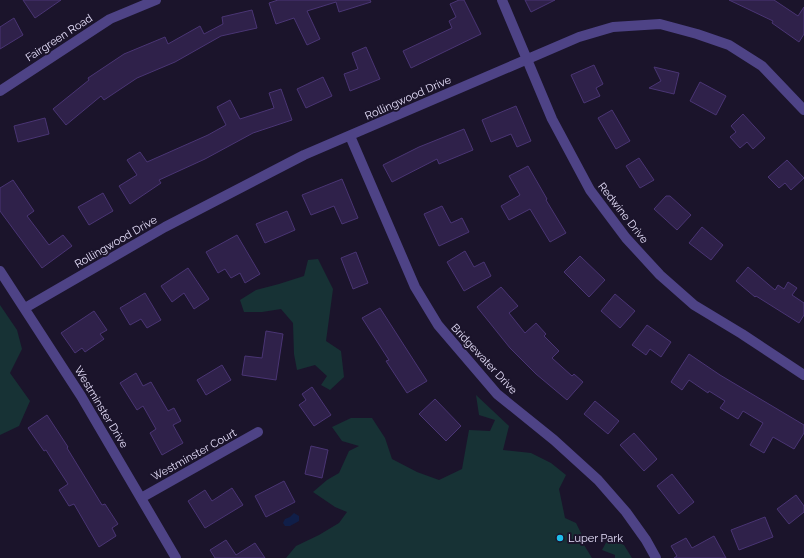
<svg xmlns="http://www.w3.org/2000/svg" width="804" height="558" font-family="Raleway,sans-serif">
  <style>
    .green { fill: #173235 }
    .water { fill: #101e48 }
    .building { fill: #2f214a; stroke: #4a3574 }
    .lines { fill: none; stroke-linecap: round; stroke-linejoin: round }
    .minor { stroke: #4e4386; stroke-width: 10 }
    .poi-dot { fill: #1dbeec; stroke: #1b142b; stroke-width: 1.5 }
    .labels { text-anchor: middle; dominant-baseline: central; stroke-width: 4; stroke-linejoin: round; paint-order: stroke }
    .street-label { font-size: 11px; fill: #e7e0fc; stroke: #1b142b }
    .poi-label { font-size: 11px; fill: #e7e0fc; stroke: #1b142b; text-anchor: start }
  </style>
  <rect width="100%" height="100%" fill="#1b142b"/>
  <path class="green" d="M 318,259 L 333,289 L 326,341 L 341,351 L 344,377 L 330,390 L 321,385 L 327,376 L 315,365 L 297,370 L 294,354 L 293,323 L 281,309 L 262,312 L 244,312 L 240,300 L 256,290 L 279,284 L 304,276 L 308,260 Z
    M 0,305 L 17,330 L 22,349 L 10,373 L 30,401 L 19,426 L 0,435 Z
    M 476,395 L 509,426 L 503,450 L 531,453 L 551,463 L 566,475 L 559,489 L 565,518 L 576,523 L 583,537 L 581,540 L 592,558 L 286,558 L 296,546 L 319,535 L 339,523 L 347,512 L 335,507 L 313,492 L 327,480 L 339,473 L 349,451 L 359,446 L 342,441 L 332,427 L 351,418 L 372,418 L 385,438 L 392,459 L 417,472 L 439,480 L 462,469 L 469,430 L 490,431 L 495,420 L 479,415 Z
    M 608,539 L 624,545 L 632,558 L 615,558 L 615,555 L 602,550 Z"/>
  <path class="water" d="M 294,513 L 299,516 L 299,521 L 290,526 L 285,526 L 283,523 L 285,519 L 290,517 Z"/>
  <path class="building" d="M 23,0 L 61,0 L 35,18 Z
    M 278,0 L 370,0 L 371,2 L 339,12 L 336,2 L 307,11 L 320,39 L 307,45 L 294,18 L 276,24 L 269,3 Z
    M 459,0 L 464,0 L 481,34 L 411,68 L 403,51 L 452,28 L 449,21 L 456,17 L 450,4 Z
    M 525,0 L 555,0 L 531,12 Z
    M 729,0 L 774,0 L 798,16 L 804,7 L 804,34 L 799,42 L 772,23 L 773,21 Z
    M 252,10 L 257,28 L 221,36 L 175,62 L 137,78 L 104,100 L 101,96 L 66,125 L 53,109 L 89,80 L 88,78 L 124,54 L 165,37 L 168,44 L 200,26 L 204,34 L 223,24 L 222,17 Z
    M 14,18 L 23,35 L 0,49 L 0,27 Z
    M 366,47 L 380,79 L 350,91 L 344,74 L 358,69 L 352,53 Z
    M 594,65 L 603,84 L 596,88 L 600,96 L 584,103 L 571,75 Z
    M 654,67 L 679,73 L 674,94 L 649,88 L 661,81 Z
    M 323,77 L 332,96 L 306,108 L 297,89 Z
    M 700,82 L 726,96 L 716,115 L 690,101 Z
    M 281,89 L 292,120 L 253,133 L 205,159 L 159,180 L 161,183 L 130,204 L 119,186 L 137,175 L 127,160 L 140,152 L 147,162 L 208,135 L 226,125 L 217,107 L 230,100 L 240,119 L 274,108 L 269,93 Z
    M 516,106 L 531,141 L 517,147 L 511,134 L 491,142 L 482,120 Z
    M 612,110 L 630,141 L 616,149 L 598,118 Z
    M 743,114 L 765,138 L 753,149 L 747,142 L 740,148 L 730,137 L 736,132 L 731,126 Z
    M 45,118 L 49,134 L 18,142 L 14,126 Z
    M 464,129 L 473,150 L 439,164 L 437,159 L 392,182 L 383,165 L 419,147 Z
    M 639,158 L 654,180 L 640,188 L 626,166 Z
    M 787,160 L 804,178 L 791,190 L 785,183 L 779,188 L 768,177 Z
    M 528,166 L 547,199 L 546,200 L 566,233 L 550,242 L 530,209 L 509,220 L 501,206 L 520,195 L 509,176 Z
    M 342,179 L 358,218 L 342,224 L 334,206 L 311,215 L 302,195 Z
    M 13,180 L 34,211 L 27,216 L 49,245 L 63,235 L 72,246 L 42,268 L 0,211 L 0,188 Z
    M 103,193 L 113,211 L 89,225 L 78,207 Z
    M 666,196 L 670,196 L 691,215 L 677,230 L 654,209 Z
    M 442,206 L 451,223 L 462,218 L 469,232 L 439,246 L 424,214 Z
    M 287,211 L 295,230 L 265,243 L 256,224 Z
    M 702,227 L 723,245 L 711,260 L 689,243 Z
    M 237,235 L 260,274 L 245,283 L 240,273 L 231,278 L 225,269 L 218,273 L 206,252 Z
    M 465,251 L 474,267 L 484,262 L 491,276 L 464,291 L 447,262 Z
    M 356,252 L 368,283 L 353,289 L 341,258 Z
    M 580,256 L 605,280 L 589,297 L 564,272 Z
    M 748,267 L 775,290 L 778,285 L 784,289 L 788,282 L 797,288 L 792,295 L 804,303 L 804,315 L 799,323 L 756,296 L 755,297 L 736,281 Z
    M 188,268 L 209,299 L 194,309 L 184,293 L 172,302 L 161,286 Z
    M 501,287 L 518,306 L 509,313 L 525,333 L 536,323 L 546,334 L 544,336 L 559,351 L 552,358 L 572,376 L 574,374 L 583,382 L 567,400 L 536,374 L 510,348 L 477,307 Z
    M 145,293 L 161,320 L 147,328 L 141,319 L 130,325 L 120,308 Z
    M 615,294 L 635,311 L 620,328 L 601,311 Z
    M 380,308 L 427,381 L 407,393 L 386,361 L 389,360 L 362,318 Z
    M 94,311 L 107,330 L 100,334 L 104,339 L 85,352 L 82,348 L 75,353 L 61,333 Z
    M 647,325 L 671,342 L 661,357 L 650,349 L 646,355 L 632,345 Z
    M 266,331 L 283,334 L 276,380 L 242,375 L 245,356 L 262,358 Z
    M 689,354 L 720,375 L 804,425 L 804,433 L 794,449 L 773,437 L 764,453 L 750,445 L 763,423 L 743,411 L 738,419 L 720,408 L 725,401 L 709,391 L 708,393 L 689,380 L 682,390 L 671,382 Z
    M 222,365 L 231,380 L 206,395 L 197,380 Z
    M 136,373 L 143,386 L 151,382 L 168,411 L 174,408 L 181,421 L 173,425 L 183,443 L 162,455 L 150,433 L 156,429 L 143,406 L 137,410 L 120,383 Z
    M 312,387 L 331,415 L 314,426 L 299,405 L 306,400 L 302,394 Z
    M 435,399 L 461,426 L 446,441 L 419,414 Z
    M 595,401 L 619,421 L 608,434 L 584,414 Z
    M 47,415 L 68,447 L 67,448 L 102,505 L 105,504 L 118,524 L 112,528 L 116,536 L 99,547 L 74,504 L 69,506 L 59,490 L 68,484 L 51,458 L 46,450 L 44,451 L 28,428 Z
    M 634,433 L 657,459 L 644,471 L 620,445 Z
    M 311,446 L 328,450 L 322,478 L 305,474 Z
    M 672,474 L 694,502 L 679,514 L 657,486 Z
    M 284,481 L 295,502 L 266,517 L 255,496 Z
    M 232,488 L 243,505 L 205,528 L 188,501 L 205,490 L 212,501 Z
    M 796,495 L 804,506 L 804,512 L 789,524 L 777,509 Z
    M 765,517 L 773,537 L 739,550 L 731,530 Z
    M 714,536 L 726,558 L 674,558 L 677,556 L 671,546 L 686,538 L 692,548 Z
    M 226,540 L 236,555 L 255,543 L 265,558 L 215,558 L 210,550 Z"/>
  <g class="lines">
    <path class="minor" d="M 502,0 L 552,119 L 590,190 L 626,238 L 660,275 L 694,305 L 742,334 L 804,375
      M 0,91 L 110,19 L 156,0
      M 350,136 L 415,287 L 438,325 L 497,394 L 554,440 L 598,480 L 626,512 L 646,540 L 656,558
      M 0,271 L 81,396 L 176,558
      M 25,308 L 165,227 L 304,155 L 579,37 L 613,27 L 660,24 L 697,34 L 729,45 L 762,66 L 804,110
      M 141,498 L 258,432"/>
  </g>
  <circle class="poi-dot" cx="560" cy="538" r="4"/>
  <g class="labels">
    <g class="street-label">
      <text transform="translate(59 38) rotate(-33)">Fairgreen Road</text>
      <text transform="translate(408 98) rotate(-24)">Rollingwood Drive</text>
      <text transform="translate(623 213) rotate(52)">Redwine Drive</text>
      <text transform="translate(116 242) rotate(-30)">Rollingwood Drive</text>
      <text transform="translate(484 359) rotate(47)">Bridgewater Drive</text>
      <text transform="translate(101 407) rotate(59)">Westminster Drive</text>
      <text transform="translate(194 455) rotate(-29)">Westminster Court</text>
    </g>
    <g class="poi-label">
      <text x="568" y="538">Luper Park</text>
    </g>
  </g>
</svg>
